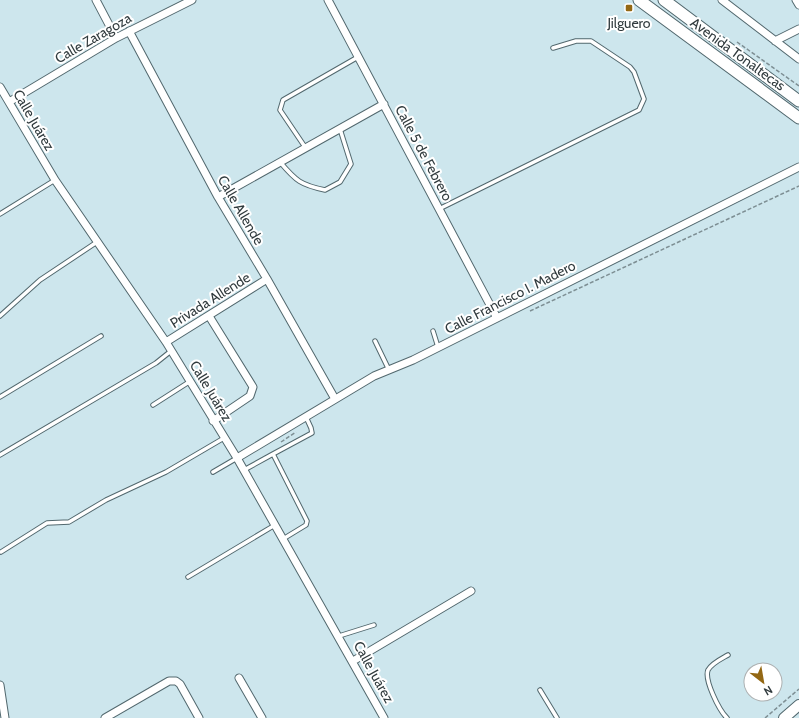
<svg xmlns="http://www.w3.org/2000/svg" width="799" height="718" font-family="Cabin,sans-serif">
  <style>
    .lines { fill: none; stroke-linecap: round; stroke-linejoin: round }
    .lane-casing { stroke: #52686e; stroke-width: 5.5 }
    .street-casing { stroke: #52686e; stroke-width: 9 }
    .secondary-casing { stroke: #52686e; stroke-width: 12 }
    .primary-casing { stroke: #52686e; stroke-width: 13 }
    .path { stroke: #7d8e93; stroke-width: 1.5; stroke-dasharray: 4 2; stroke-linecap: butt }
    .lane { stroke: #fff; stroke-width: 3.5 }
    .street { stroke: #fff; stroke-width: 7 }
    .secondary { stroke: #fff; stroke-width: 10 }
    .primary { stroke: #fff; stroke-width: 11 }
    .poi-dot { fill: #946814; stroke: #fff; stroke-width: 1.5 }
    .labels { text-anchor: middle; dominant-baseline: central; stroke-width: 4; stroke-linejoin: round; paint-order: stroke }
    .poi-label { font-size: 14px; fill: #313b3e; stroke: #fff }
    .street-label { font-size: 14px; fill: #313b3e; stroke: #fff }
  </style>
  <rect width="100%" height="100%" fill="#cde6ed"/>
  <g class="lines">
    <defs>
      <path id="lane" d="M 305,147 L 280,110 L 283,100 L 358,57
        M 280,162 C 296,181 301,185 325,190 L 340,182 L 351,164 L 340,129
        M 439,209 L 639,110 L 644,99 L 634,72 L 630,67 L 591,41 L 576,41 L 553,48
        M 0,214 L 55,180
        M 0,316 L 40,280 L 97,242
        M 433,331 L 438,347
        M 375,341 L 389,370
        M 0,397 L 101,336
        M 153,405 L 189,382
        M 273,454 L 312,433 L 311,428 L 306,417
        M 0,455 L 156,363 L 171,351
        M 244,470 L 273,454 L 307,521 L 306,525 L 283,539
        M 213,472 L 237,458
        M 1,552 L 47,523 L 69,522 L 106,500 L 166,472 L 224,438
        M 188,577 L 275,525
        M 339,636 L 374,625
        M 540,690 L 557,718
        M 727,718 C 719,710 704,680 708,670 C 712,663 721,659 728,655"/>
      <path id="street" d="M 96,0 L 116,38
        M 328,0 L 497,318
        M 722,0 L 799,59
        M 796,0 L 799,5
        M 129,31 L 218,197 L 267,279 L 335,399
        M 775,41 L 799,29
        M 0,87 L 55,180 L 166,342 L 237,458 L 384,718
        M 9,102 L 116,38 L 192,0
        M 218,197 L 384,104
        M 209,316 L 253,387 L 250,396 L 213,421
        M 166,342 L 267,279
        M 237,458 L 374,376 L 413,360 L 799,167
        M 353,661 L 471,591
        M 239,678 L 262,718
        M 0,685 L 5,718
        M 105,718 L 169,681 L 176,681 L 180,684 L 199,718"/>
      <path id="secondary" d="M 784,718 L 799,705"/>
      <path id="primary" d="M 639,0 L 799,118
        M 664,0 L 799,101"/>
    </defs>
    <use href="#lane" class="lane-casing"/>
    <use href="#street" class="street-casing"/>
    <use href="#secondary" class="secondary-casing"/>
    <use href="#primary" class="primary-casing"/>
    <path class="path" d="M 737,42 L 799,86
      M 530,311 L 799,186
      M 281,442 L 296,432
      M 765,718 L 799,689"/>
    <use href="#lane" class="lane"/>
    <use href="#street" class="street"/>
    <use href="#secondary" class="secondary"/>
    <use href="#primary" class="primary"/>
  </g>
  <rect class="poi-dot" x="625" y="4" width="8" height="8" rx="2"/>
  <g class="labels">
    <g class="poi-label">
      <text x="629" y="23">Jilguero</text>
    </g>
    <g class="street-label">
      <text transform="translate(93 38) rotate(-30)">Calle Zaragoza</text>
      <text transform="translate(738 54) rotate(36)">Avenida Tonaltecas</text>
      <text transform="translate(34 120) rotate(60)">Calle Juárez</text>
      <text transform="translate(424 153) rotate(62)">Calle 5 de Febrero</text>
      <text transform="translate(241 210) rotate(60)">Calle Allende</text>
      <text transform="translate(510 297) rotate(-27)">Calle Francisco I. Madero</text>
      <text transform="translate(210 300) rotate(-32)">Privada Allende</text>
      <text transform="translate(211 391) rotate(59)">Calle Juárez</text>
      <text transform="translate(374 672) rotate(61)">Calle Juárez</text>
    </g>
  </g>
  <g transform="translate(763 682) rotate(149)"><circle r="19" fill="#ffffff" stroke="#adb1b2"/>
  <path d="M0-3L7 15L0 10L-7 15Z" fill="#946814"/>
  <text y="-6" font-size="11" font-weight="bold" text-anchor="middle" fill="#313b3e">N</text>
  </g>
</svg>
